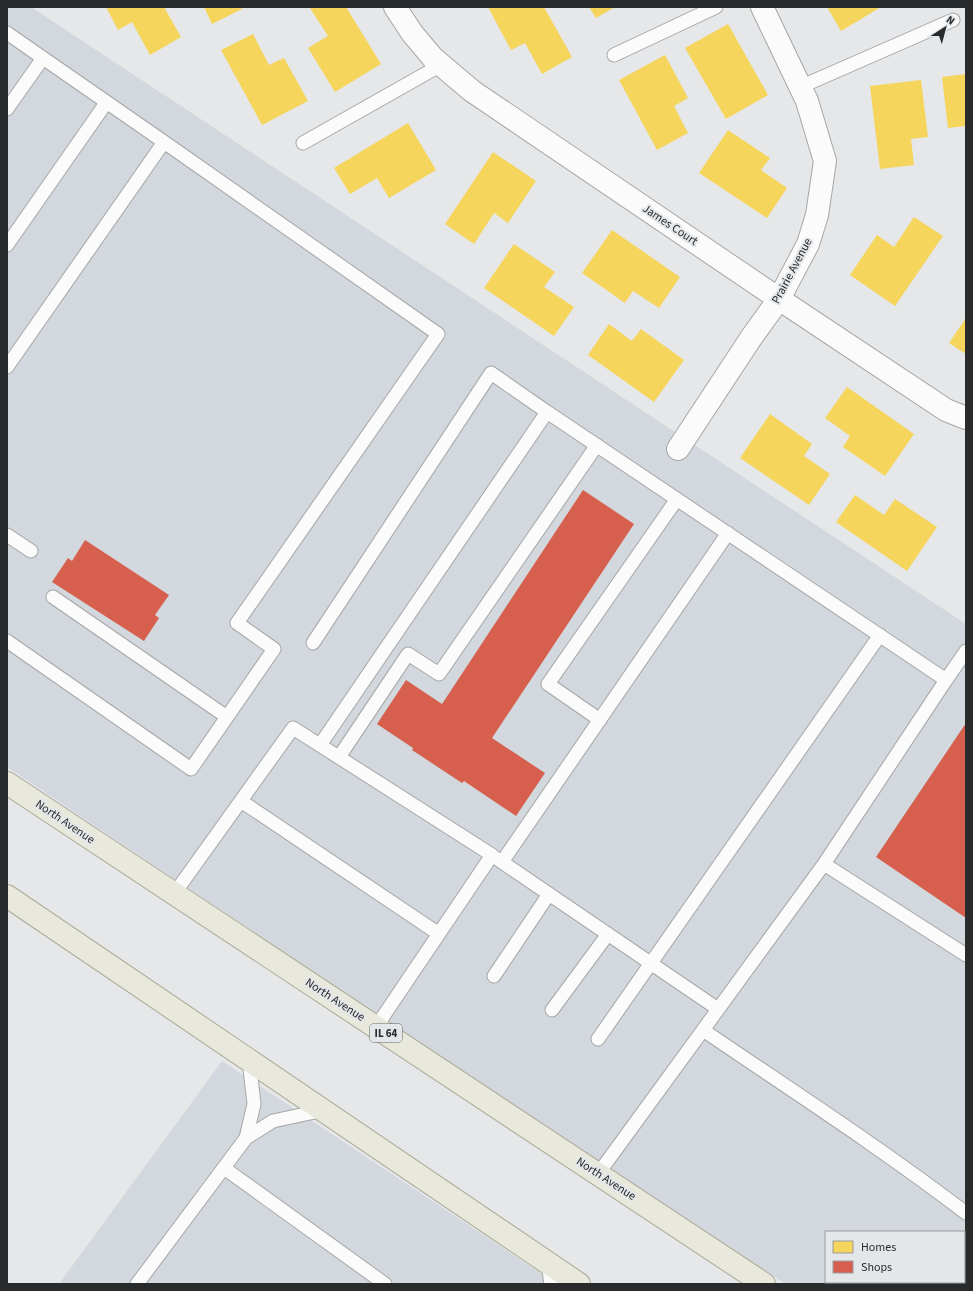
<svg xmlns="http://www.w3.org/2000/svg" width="973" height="1291" font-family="'Source Sans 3',sans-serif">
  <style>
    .built { fill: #d2d8dd; fill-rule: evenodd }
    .homes { fill: #f6d55c }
    .shops { fill: #d6604d }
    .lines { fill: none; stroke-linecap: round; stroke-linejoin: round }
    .lane-casing { stroke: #a5a6a7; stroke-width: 15 }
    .street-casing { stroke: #a5a6a7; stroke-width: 24 }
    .primary-casing { stroke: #aba996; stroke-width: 24 }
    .lane { stroke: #fbfbfc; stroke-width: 13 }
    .street { stroke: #fbfbfc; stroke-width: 22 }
    .primary { stroke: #e9e8dd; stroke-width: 22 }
    .labels { text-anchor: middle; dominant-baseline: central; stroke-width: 4; stroke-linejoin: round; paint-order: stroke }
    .shield { fill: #e4e7ea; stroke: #616364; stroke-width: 1 }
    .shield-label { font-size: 11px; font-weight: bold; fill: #292a2b }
    .street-label { font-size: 12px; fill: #292a2b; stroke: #e4e7ea }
  </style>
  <rect width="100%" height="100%" fill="#e5e7e9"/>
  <path class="built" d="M 7,7 L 31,7 L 966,624 L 966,1284 L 786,1284 L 592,1159 L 7,767 ZM 826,1232 L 964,1232 L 964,1282 L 826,1282 Z
    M 222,1061 L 557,1284 L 59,1284 Z"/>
  <path class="homes" d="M 106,7 L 164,7 L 181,37 L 150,55 L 132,22 L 118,30 Z
    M 204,7 L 241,7 L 242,9 L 212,24 Z
    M 311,7 L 346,7 L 381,64 L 335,92 L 308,48 L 328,36 L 310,8 Z
    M 488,7 L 544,7 L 572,57 L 542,74 L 525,43 L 511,50 Z
    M 589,7 L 615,7 L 596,18 Z
    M 827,7 L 881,7 L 841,31 Z
    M 728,24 L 768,95 L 726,119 L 685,48 Z
    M 253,34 L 269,65 L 284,58 L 308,101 L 262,125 L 221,50 Z
    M 665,55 L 688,98 L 674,106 L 688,133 L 657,150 L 619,80 Z
    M 966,74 L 966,126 L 948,128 L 942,77 Z
    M 921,80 L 928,137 L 911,139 L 914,165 L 880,169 L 870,86 Z
    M 408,123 L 436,170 L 389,198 L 377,178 L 350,194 L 334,168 Z
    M 728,130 L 770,158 L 761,170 L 787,188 L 767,218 L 699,173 Z
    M 493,152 L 536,181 L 508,223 L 494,213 L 474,244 L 445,224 Z
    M 914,217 L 943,236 L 895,306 L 850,275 L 877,235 L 894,247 Z
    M 612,230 L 680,277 L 659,308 L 633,291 L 625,303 L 582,273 Z
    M 514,244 L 555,272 L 544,287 L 574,307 L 554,336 L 484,288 Z
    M 966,318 L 966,354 L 949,343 Z
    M 609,324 L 632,341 L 641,329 L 684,360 L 654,402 L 588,355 Z
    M 847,387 L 914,434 L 885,476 L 843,447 L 850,436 L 825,418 Z
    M 770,414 L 812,444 L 804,456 L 830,474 L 809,505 L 740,458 Z
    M 855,495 L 884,515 L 895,499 L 937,527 L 907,571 L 836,522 Z"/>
  <path class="shops" d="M 583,490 L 634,524 L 492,738 L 545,773 L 516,816 L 464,781 L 462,783 L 412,750 L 413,748 L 377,724 L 406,680 L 442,704 Z
    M 85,540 L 169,595 L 155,615 L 159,618 L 144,641 L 52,582 L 68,558 L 72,561 Z
    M 966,723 L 966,918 L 876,857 Z"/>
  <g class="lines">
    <defs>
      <path id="lane" d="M 7,33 L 164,142
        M 614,55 L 716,7
        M 800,87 L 953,20
        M 7,109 L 43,58
        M 303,143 L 441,65
        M 7,245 L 106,103
        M 7,367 L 164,142 L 438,334 L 237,623 L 274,649 L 191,769 L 7,641
        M 547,412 L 946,680 L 824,864
        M 7,535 L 31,551
        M 53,597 L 227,717
        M 313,643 L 491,373 L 547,412 L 320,745
        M 946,680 L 966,651
        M 600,720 L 548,684 L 677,499
        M 339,757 L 408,654 L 439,674 L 597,445
        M 241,801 L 439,934
        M 496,858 L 718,1009
        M 502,862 L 728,533
        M 174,894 L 293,728 L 492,855 L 376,1027
        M 494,976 L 549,894
        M 552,1010 L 608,934
        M 703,1030 C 791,1090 881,1148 966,1213
        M 598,1039 L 880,635
        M 246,1138 L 254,1104 L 249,1060
        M 224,1168 L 385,1284
        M 598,1174 L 824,864 L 966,955
        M 548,1263 L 551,1284
        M 137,1284 L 246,1138 L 273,1121 L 324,1110"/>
      <path id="street" d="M 395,7 L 412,33 L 433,58 L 472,91 L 779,299 L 946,410 L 966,418
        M 678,449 L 751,338 L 779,299 L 808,244 L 817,215 L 825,161 L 807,101 L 762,7"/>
      <path id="primary" d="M 7,783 L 764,1284
        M 7,896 L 579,1284"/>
    </defs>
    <use href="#lane" class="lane-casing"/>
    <use href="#street" class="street-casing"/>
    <use href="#primary" class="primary-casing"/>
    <use href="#lane" class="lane"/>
    <use href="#street" class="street"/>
    <use href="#primary" class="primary"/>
  </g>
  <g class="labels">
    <rect class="shield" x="370" y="1024" width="32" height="18" rx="3"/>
    <g class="shield-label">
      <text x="386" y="1033">IL 64</text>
    </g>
    <g class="street-label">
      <text transform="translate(670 225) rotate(34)">James Court</text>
      <text transform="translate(792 271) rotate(-62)">Prairie Avenue</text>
      <text transform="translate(65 822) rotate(34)">North Avenue</text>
      <text transform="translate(335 1000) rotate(33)">North Avenue</text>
      <text transform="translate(606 1179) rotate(33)">North Avenue</text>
    </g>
  </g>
  <rect width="973" height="1291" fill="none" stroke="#292a2b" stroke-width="16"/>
  <rect x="825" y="1231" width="140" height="52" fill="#e4e7ea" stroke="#999b9e"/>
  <rect x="833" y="1241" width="20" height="12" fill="#f6d55c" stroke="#999b9e"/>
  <text x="861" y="1251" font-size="12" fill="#292a2b">Homes</text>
  <rect x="833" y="1261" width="20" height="12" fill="#d6604d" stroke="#999b9e"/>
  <text x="861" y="1271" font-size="12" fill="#292a2b">Shops</text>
  <g transform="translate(945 28) rotate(36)" stroke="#e4e7ea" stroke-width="3" paint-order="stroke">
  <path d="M0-3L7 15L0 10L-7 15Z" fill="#292a2b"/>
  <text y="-6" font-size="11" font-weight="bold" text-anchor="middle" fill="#292a2b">N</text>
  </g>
</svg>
